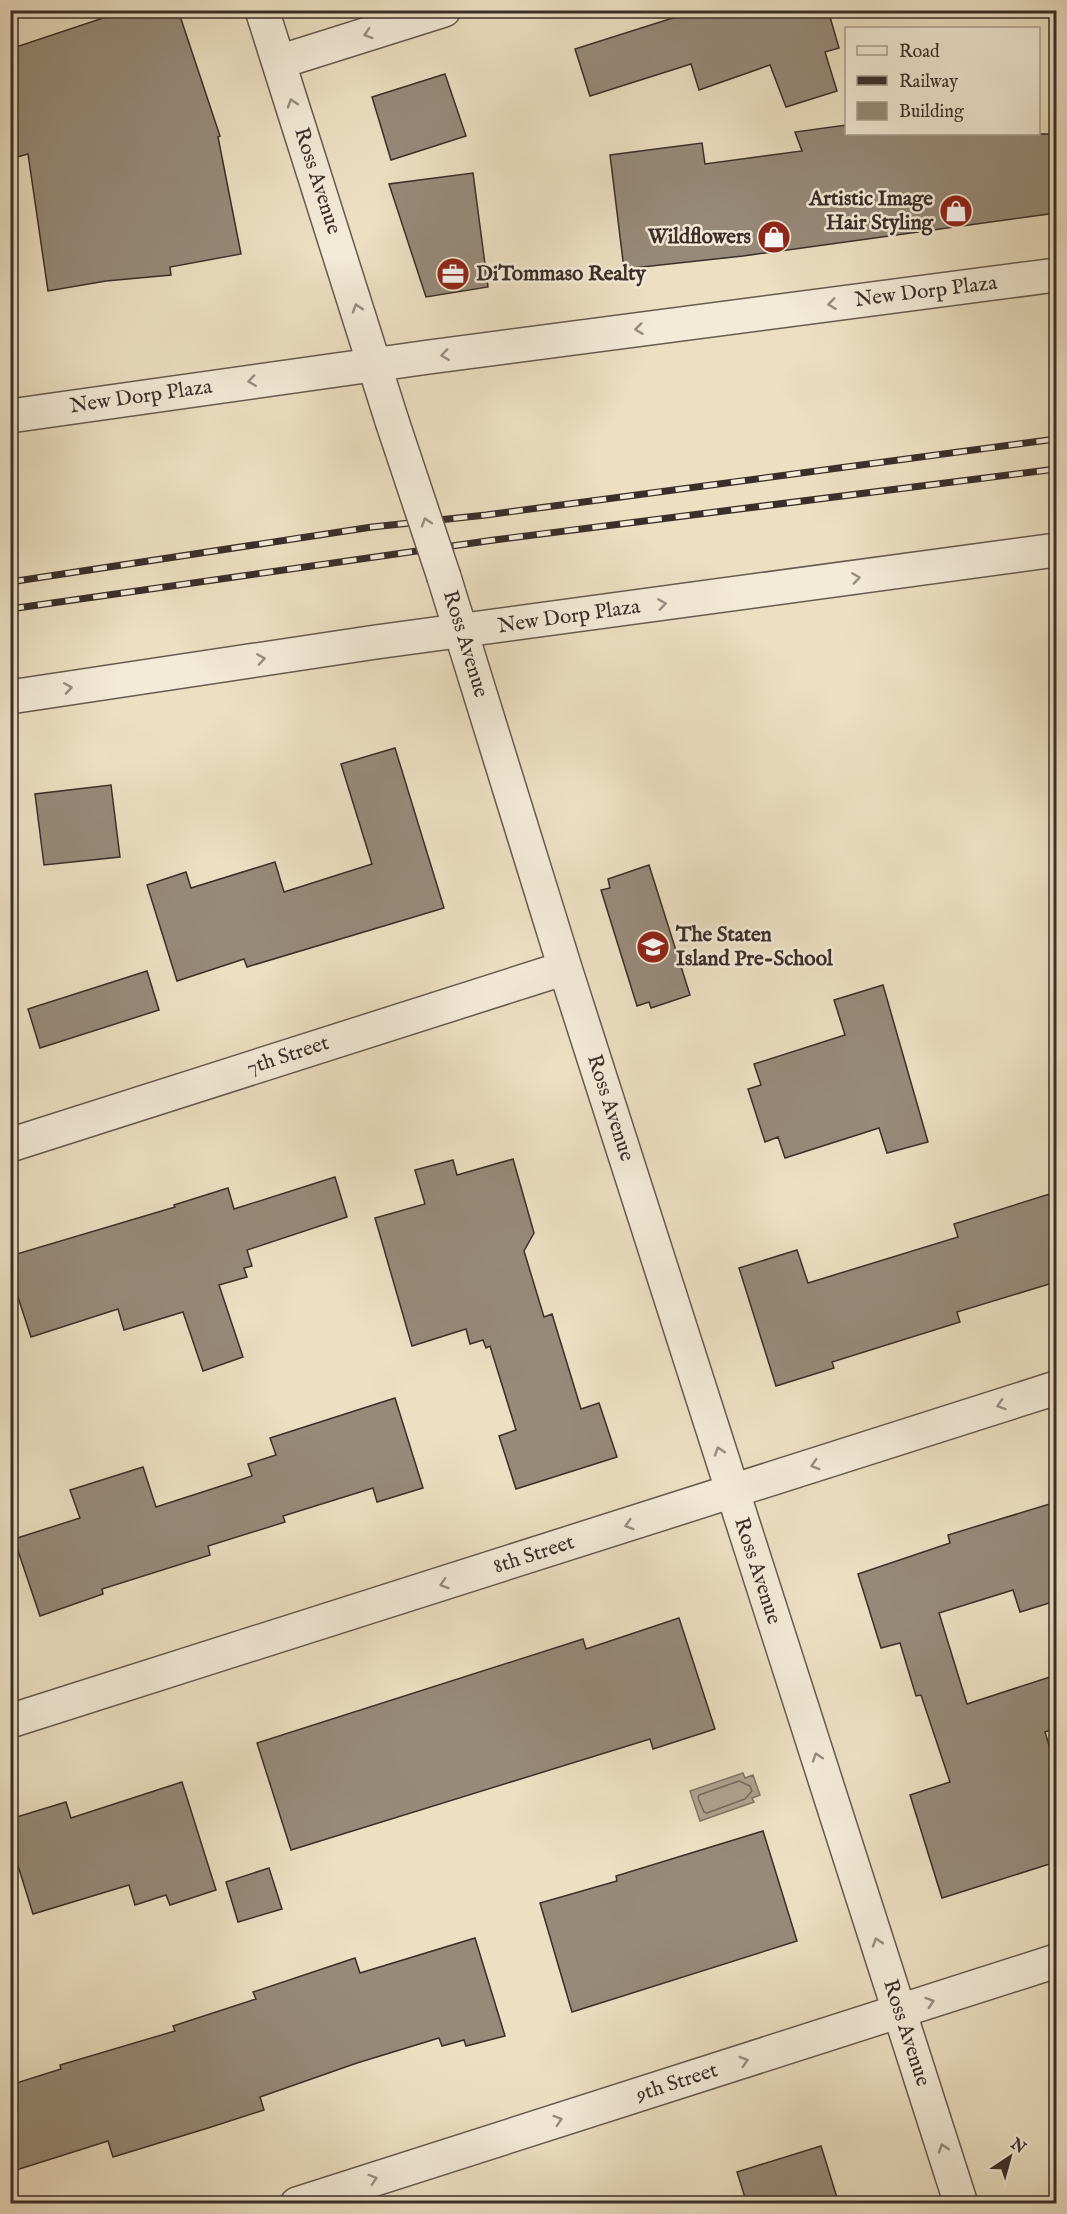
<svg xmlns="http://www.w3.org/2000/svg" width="1067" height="2214" font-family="'IM FELL English',serif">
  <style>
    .water { fill: #b0a38e; stroke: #817466; stroke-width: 1.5 }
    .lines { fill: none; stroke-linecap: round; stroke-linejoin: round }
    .shore { stroke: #76685c; stroke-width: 1.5 }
    .building { fill: #978a79; stroke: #3b2e29; stroke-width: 1.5 }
    .street-casing { stroke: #675a4f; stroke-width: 36 }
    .street { stroke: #f3ead7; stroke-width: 33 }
    .rail-casing { stroke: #3b2e29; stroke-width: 7 }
    .rail { stroke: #f3ead7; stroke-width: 4.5; stroke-dasharray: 14; stroke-linecap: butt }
    .street-bridge-casing { stroke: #675a4f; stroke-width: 36; stroke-linecap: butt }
    .street-bridge { stroke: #f3ead7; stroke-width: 33 }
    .oneway { stroke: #978c80 }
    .labels { text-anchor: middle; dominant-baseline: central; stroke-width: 5; stroke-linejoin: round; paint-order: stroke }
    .street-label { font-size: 21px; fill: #3b2e29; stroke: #f3ead7 }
    .poi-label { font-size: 21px; font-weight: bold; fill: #3b2e29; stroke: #f3ead7; text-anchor: end }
  </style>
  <rect width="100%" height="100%" fill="#ecdfc2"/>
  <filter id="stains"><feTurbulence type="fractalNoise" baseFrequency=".00333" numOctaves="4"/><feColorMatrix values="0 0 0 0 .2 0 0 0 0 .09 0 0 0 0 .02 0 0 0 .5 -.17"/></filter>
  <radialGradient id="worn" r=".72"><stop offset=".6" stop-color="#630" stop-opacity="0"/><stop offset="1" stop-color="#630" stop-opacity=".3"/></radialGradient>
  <path class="water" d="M 743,1773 L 745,1778 L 753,1775 L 760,1795 L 752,1798 L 754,1802 L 700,1821 L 690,1791 Z"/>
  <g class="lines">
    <path class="shore" d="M 739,1781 L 750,1786 L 752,1791 L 745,1799 L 707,1813 L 704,1812 L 698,1798 L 699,1795 Z"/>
  </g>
  <path class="building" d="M 127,10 L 178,10 L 220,136 L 218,137 L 241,254 L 170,267 L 171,275 L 106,281 L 48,291 L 28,154 L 10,159 L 10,49 Z
    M 674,10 L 828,10 L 839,48 L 825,52 L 837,91 L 786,107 L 770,65 L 699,90 L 691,64 L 590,96 L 575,49 L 676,17 Z
    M 445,74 L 466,136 L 391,160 L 372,97 Z
    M 846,125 L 846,134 L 1056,134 L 1056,213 L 743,256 L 624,269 L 610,155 L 702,143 L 705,164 L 802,151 L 795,132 Z
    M 473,173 L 488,287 L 426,297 L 389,184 Z
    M 395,748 L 444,908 L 247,967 L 244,959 L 177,981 L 147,885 L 186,872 L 191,888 L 275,862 L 284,892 L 372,864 L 341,764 Z
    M 111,785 L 120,857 L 44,865 L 35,794 Z
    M 649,865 L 690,995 L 651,1008 L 649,1002 L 637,1006 L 601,890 L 610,888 L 608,879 Z
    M 147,971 L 159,1010 L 40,1048 L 28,1009 Z
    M 883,985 L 928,1142 L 887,1153 L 879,1128 L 785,1158 L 778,1137 L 765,1142 L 748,1089 L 761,1085 L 754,1064 L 845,1035 L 834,1000 Z
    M 513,1159 L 534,1233 L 524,1251 L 544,1317 L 552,1314 L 581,1409 L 599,1403 L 617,1457 L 516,1489 L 499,1436 L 516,1430 L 490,1346 L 486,1348 L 483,1340 L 470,1344 L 466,1329 L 412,1346 L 375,1218 L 425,1204 L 415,1170 L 453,1160 L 457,1175 Z
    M 335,1177 L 347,1217 L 247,1250 L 252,1266 L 244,1268 L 247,1277 L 219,1285 L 243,1357 L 203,1371 L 183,1312 L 124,1330 L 118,1309 L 31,1337 L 10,1273 L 10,1256 L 175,1207 L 174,1205 L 228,1188 L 234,1209 Z
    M 1056,1192 L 1056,1282 L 957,1312 L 960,1322 L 832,1362 L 834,1368 L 776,1386 L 739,1268 L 797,1250 L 808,1283 L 958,1237 L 954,1224 Z
    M 395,1398 L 423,1488 L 377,1502 L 373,1488 L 283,1516 L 285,1522 L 208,1546 L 210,1555 L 102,1589 L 103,1594 L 40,1616 L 14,1539 L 80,1518 L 70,1490 L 143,1467 L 156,1507 L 252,1476 L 248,1464 L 276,1455 L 270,1438 Z
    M 1056,1502 L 1056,1601 L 1020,1612 L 1013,1590 L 939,1613 L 967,1704 L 1056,1675 L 1056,1728 L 1045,1732 L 1056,1768 L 1056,1862 L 942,1898 L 910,1795 L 950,1782 L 921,1695 L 916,1696 L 900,1643 L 881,1648 L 858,1574 L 950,1543 L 948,1535 Z
    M 679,1618 L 715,1729 L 653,1749 L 650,1739 L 291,1850 L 257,1743 L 583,1639 L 586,1649 Z
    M 182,1782 L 216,1890 L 170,1905 L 166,1895 L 135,1905 L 129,1885 L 33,1914 L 10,1840 L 10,1819 L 66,1802 L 71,1818 Z
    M 763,1831 L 797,1941 L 572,2012 L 540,1903 L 617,1881 L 616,1876 Z
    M 269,1868 L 282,1909 L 238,1922 L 226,1882 Z
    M 475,1938 L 505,2036 L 466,2046 L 464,2040 L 442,2046 L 439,2038 L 357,2063 L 260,2097 L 264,2110 L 208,2128 L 113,2157 L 108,2141 L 10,2172 L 10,2085 L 61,2069 L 60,2065 L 175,2031 L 173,2026 L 256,1999 L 253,1992 L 355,1958 L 360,1973 Z
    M 821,2146 L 839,2204 L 747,2204 L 737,2172 Z"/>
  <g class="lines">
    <defs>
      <path id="street" d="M 262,10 L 392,421
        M 279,62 L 444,10
        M 10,416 L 429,357 L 1056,275
        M 444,577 L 565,968 L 961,2204
        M 10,697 L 376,642 L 1056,550
        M 10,1145 L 565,968
        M 10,1721 L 1056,1388
        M 297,2204 L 1056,1961"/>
    </defs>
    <use href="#street" class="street-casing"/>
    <use href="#street" class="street"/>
    <defs>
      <path id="rail" d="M 10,582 L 372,527 L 486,515 L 1056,439
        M 10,609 L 494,540 L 1056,469"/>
    </defs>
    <use href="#rail" class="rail-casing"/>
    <use href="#rail" class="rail"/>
    <defs>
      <path id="street-bridge" d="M 392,421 L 444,577"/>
    </defs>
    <use href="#street-bridge" class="street-bridge-casing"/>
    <use href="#street-bridge" class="street-bridge"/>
  </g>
  <defs><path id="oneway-chevron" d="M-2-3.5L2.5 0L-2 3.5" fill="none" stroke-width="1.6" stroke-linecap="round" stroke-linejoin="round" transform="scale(1.5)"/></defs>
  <g class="oneway">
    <use href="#oneway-chevron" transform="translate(368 34) rotate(162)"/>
    <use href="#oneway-chevron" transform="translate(292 103) rotate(-108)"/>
    <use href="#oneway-chevron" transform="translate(832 304) rotate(173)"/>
    <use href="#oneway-chevron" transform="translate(357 308) rotate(-108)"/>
    <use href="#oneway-chevron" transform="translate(639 329) rotate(173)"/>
    <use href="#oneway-chevron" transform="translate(445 355) rotate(172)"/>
    <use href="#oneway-chevron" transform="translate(252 381) rotate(172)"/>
    <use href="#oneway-chevron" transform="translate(426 522) rotate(-108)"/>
    <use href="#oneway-chevron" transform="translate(856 578) rotate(-8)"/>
    <use href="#oneway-chevron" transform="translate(662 604) rotate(-8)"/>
    <use href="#oneway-chevron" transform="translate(261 659) rotate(-9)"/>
    <use href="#oneway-chevron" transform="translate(68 688) rotate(-9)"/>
    <use href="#oneway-chevron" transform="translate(1001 1405) rotate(162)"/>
    <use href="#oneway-chevron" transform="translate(719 1451) rotate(-108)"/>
    <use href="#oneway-chevron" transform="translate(815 1465) rotate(162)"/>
    <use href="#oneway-chevron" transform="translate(629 1525) rotate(162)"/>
    <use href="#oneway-chevron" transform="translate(444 1584) rotate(162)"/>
    <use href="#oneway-chevron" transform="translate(817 1757) rotate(-108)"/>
    <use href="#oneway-chevron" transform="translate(877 1942) rotate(-108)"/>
    <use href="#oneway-chevron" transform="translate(930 2002) rotate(-18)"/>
    <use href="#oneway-chevron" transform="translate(744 2061) rotate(-18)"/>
    <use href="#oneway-chevron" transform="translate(558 2120) rotate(-18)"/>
    <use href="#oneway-chevron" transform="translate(943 2148) rotate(-108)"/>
    <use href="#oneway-chevron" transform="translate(373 2179) rotate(-18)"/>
  </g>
  <defs>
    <symbol id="shop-disc" viewBox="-11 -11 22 22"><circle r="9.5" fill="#8f2418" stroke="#f3ead7"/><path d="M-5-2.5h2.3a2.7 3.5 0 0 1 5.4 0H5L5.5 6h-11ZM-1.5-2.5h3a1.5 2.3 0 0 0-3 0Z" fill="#fff"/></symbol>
    <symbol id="office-disc" viewBox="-11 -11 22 22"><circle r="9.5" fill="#8f2418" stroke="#f3ead7"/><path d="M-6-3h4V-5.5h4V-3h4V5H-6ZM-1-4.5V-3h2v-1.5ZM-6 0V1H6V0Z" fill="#fff"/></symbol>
    <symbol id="school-disc" viewBox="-11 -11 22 22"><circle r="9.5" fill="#8f2418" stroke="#f3ead7"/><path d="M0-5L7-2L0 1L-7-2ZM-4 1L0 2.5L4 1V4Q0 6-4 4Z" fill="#fff"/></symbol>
  </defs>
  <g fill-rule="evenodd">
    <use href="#shop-disc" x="937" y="192" width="38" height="38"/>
    <use href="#shop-disc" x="755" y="218" width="38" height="38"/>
    <use href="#office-disc" x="434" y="255" width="38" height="38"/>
    <use href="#school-disc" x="634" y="928" width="38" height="38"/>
  </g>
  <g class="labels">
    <g class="street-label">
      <text transform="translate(317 181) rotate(72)">Ross Avenue</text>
      <text transform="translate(926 292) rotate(-7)">New Dorp Plaza</text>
      <text transform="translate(141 397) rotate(-8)">New Dorp Plaza</text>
      <text transform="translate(569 617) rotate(-8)">New Dorp Plaza</text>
      <text transform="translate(465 644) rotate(73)">Ross Avenue</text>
      <text transform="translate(288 1056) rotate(-18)">7th Street</text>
      <text transform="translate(610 1108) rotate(72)">Ross Avenue</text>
      <text transform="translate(534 1555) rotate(-18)">8th Street</text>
      <text transform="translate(757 1571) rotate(72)">Ross Avenue</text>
      <text transform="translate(906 2033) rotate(72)">Ross Avenue</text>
      <text transform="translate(677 2083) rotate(-18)">9th Street</text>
    </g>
    <g class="poi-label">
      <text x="933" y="199">Artistic Image<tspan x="933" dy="24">Hair Styling</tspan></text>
      <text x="751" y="237">Wildflowers</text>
      <text x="476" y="274" text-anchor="start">DiTommaso Realty</text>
      <text x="676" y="935" text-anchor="start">The Staten<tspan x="676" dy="24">Island Pre-School</tspan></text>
    </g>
  </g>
  <rect width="1067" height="2214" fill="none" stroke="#ecdfc2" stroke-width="36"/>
  <rect x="12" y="12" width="1043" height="2190" fill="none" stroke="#3b2e29" stroke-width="3"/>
  <rect x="18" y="18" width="1031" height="2178" fill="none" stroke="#3b2e29" stroke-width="1.5"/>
  <rect x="845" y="27" width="195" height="108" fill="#f3ead7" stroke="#a99f91" stroke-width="1.5"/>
  <rect x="857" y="46" width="30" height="9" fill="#f3ead7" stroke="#a99f91" stroke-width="1.5"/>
  <text x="899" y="57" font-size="18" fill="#3b2e29">Road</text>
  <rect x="857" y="76" width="30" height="9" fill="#3b2e29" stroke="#a99f91" stroke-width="1.5"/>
  <text x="899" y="87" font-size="18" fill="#3b2e29">Railway</text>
  <rect x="857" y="102" width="30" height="18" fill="#978a79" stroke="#a99f91" stroke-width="1.5"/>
  <text x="899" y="117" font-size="18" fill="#3b2e29">Building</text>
  <g transform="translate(1010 2157) rotate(36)" stroke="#f3ead7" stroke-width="4.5" paint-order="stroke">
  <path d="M0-4.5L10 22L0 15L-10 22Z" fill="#3b2e29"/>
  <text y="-9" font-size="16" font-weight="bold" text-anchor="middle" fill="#3b2e29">N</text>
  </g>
  <rect width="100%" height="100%" filter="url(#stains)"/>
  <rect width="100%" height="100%" fill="url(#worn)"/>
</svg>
